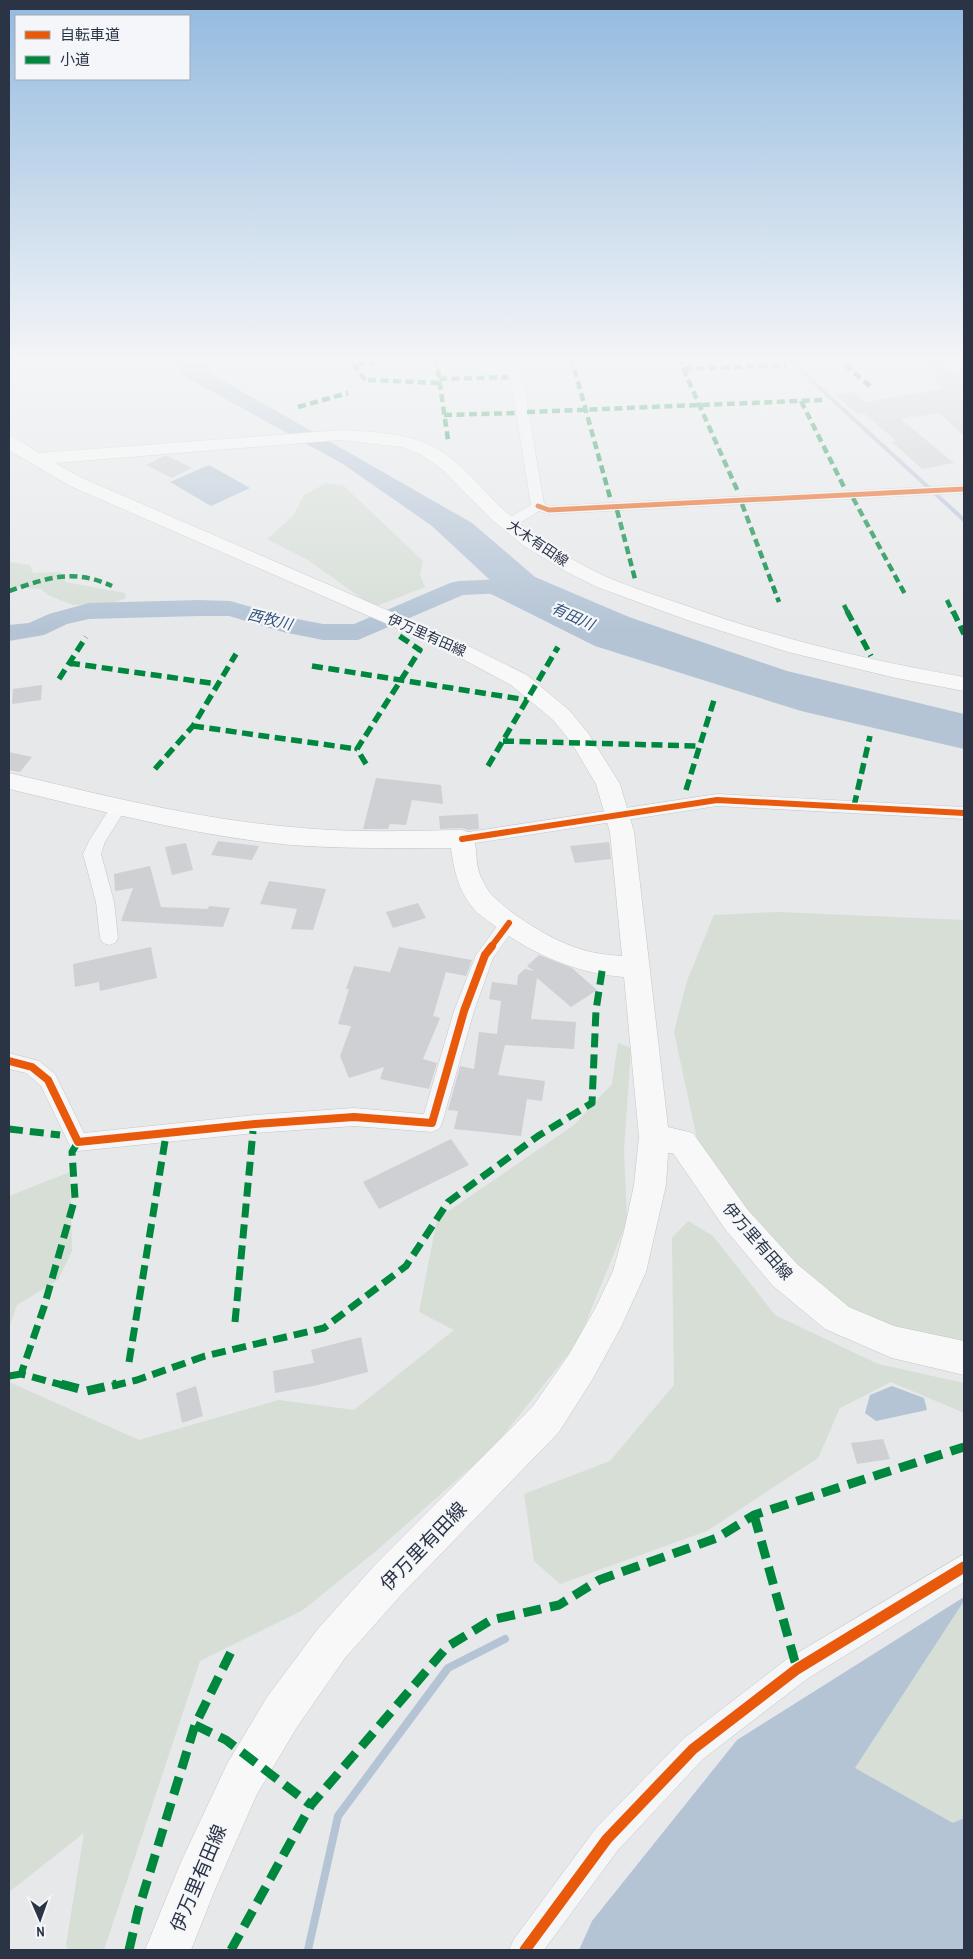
<svg xmlns="http://www.w3.org/2000/svg" width="973" height="1959" font-family="'Archivo Narrow','Noto Sans JP',sans-serif">
  <style>
    .green { fill: #d6ded6 }
    .water { fill: #b4c4d5 }
    .lines { fill: none; stroke-linecap: round; stroke-linejoin: round }
    .stream-far1 { stroke: #b4c4d5; stroke-width: 4 }
    .stream { stroke: #b4c4d5; stroke-width: 8 }
    .river { fill: #b4c4d5; fill-rule: evenodd }
    .building { fill: #ced0d3 }
    .minor-casing { stroke: #c4c6c8; stroke-width: 1 }
    .secondary-casing { stroke: #c4c6c8; stroke-width: 1 }
    .minor { fill: #f5f6f7; fill-rule: evenodd }
    .secondary { fill: #f8f8f8; fill-rule: evenodd }
    .quiet-far3 { stroke: #00873e; stroke-width: 4.5; stroke-dasharray: 8 4.5; stroke-linecap: butt }
    .quiet-far2 { stroke: #00873e; stroke-width: 5.5; stroke-dasharray: 11 5.5; stroke-linecap: butt }
    .quiet-far1 { stroke: #00873e; stroke-width: 7; stroke-dasharray: 14 7; stroke-linecap: butt }
    .quiet { stroke: #00873e; stroke-width: 9; stroke-dasharray: 18 9; stroke-linecap: butt }
    .cycleway-far3-casing { stroke: #f4f6f9; stroke-width: 7 }
    .cycleway-far2-casing { stroke: #f4f6f9; stroke-width: 9 }
    .cycleway-far1-casing { stroke: #f4f6f9; stroke-width: 11 }
    .cycleway-casing { stroke: #f4f6f9; stroke-width: 14 }
    .cycleway-far3 { stroke: #e8590c; stroke-width: 5 }
    .cycleway-far2 { stroke: #e8590c; stroke-width: 6 }
    .cycleway-far1 { stroke: #e8590c; stroke-width: 8 }
    .cycleway { stroke: #e8590c; stroke-width: 11 }
    .labels { text-anchor: middle; dominant-baseline: central; stroke-width: 4.5; stroke-linejoin: round; paint-order: stroke }
    .far-street-label { font-size: 14px; fill: #2b3445; stroke: #f4f6f9 }
    .far-water-label { font-size: 15px; font-style: italic; fill: #34527a; stroke: #f4f6f9 }
    .street-label { font-size: 16px; fill: #2b3445; stroke: #f4f6f9 }
    .near-street-label { font-size: 19px; fill: #2b3445; stroke: #f4f6f9 }
  </style>
  <rect width="100%" height="100%" fill="#e6e8ea"/>
  <path class="green" d="M 326,483 L 344,486 L 423,561 L 420,575 L 425,587 L 374,607 L 308,560 L 267,539 L 293,516 L 304,495 Z
    M 9,562 L 30,565 L 33,573 L 60,572 L 64,576 L 65,582 L 125,593 L 126,598 L 108,605 L 73,605 L 48,595 L 41,589 L 9,587 Z
    M 777,912 L 964,920 L 964,1349 L 912,1339 L 841,1305 L 752,1224 L 697,1139 L 674,1032 L 687,981 L 714,915 Z
    M 618,1043 L 631,1048 L 624,1151 L 627,1221 L 578,1342 L 493,1448 L 376,1551 L 303,1610 L 200,1661 L 104,1950 L 68,1950 L 66,1945 L 84,1833 L 9,1892 L 9,1196 L 70,1172 L 72,1251 L 58,1280 L 17,1305 L 9,1328 L 9,1382 L 139,1440 L 279,1400 L 354,1410 L 454,1330 L 419,1312 L 437,1219 L 574,1125 L 612,1084 Z
    M 688,1221 L 713,1236 L 775,1315 L 878,1364 L 964,1383 L 964,1413 L 891,1382 L 840,1408 L 818,1458 L 707,1531 L 560,1584 L 534,1561 L 524,1494 L 610,1461 L 674,1385 L 672,1238 Z
    M 964,1601 L 964,1818 L 953,1824 L 855,1768 Z"/>
  <path class="water" d="M 168,357 L 200,357 L 215,376 L 472,523 L 535,577 L 629,617 L 787,671 L 964,714 L 964,749 L 801,711 L 595,646 L 479,588 L 490,580 L 432,526 L 343,464 L 186,377 Z
    M 209,465 L 250,488 L 211,506 L 170,482 Z
    M 892,1386 L 924,1398 L 927,1410 L 876,1421 L 865,1413 L 870,1395 Z
    M 964,1597 L 964,1601 L 855,1768 L 953,1823 L 964,1818 L 964,1950 L 579,1950 L 592,1921 L 737,1740 Z"/>
  <g class="lines">
    <path class="stream-far1" d="M 786,357 L 964,520"/>
    <path class="stream" d="M 308,1950 L 338,1816 L 448,1668 L 505,1639"/>
    <path class="river" d="M 525,578 L 534,580 L 537,585 L 534,590 L 525,592 L 463,595 L 358,640 L 323,640 L 283,632 L 229,616 L 199,616 L 89,619 L 67,624 L 44,635 L 9,641 L 9,625 L 29,623 L 49,614 L 89,603 L 199,600 L 230,601 L 287,617 L 323,624 L 354,624 L 450,583 L 459,581 Z"/>
  </g>
  <path class="building" d="M 912,357 L 934,357 L 952,371 L 964,370 L 964,436 L 939,413 L 901,419 L 954,463 L 922,469 L 892,442 L 896,441 L 864,413 L 858,414 L 835,395 L 853,392 L 865,402 L 943,389 L 933,381 L 939,380 Z
    M 164,456 L 168,456 L 192,468 L 172,478 L 146,465 Z
    M 42,685 L 41,700 L 12,704 L 13,689 Z
    M 9,752 L 32,757 L 20,772 L 9,770 Z
    M 376,778 L 441,785 L 443,804 L 412,800 L 406,825 L 390,824 L 388,829 L 363,829 Z
    M 478,814 L 479,829 L 468,830 L 462,828 L 440,829 L 439,816 Z
    M 218,841 L 259,846 L 252,860 L 211,855 Z
    M 609,842 L 611,859 L 575,863 L 570,846 Z
    M 186,843 L 193,870 L 172,875 L 165,847 Z
    M 150,866 L 161,907 L 208,909 L 209,906 L 230,908 L 223,927 L 121,921 L 133,888 L 115,891 L 114,874 Z
    M 269,881 L 326,889 L 313,930 L 291,929 L 297,909 L 260,904 Z
    M 418,903 L 426,918 L 393,928 L 386,912 Z
    M 151,947 L 157,978 L 100,991 L 99,982 L 75,987 L 73,964 Z
    M 399,947 L 472,960 L 466,976 L 446,972 L 433,1016 L 440,1018 L 423,1059 L 437,1063 L 429,1089 L 380,1079 L 384,1067 L 349,1078 L 340,1056 L 351,1026 L 338,1024 L 349,989 L 346,989 L 354,966 L 390,972 Z
    M 539,955 L 572,968 L 597,990 L 571,1007 L 537,978 L 531,1019 L 576,1022 L 574,1049 L 505,1045 L 498,1075 L 545,1081 L 542,1101 L 527,1099 L 521,1136 L 454,1129 L 458,1111 L 448,1110 L 460,1066 L 474,1069 L 479,1032 L 497,1034 L 501,1001 L 489,999 L 492,982 L 517,985 L 518,975 L 525,969 L 534,971 L 527,966 Z
    M 451,1139 L 469,1165 L 379,1209 L 363,1182 Z
    M 361,1337 L 368,1372 L 318,1385 L 275,1393 L 273,1371 L 314,1363 L 311,1350 Z
    M 196,1386 L 203,1416 L 182,1423 L 176,1393 Z
    M 883,1439 L 890,1459 L 857,1464 L 851,1443 Z"/>
  <g class="lines">
    <defs>
      <path id="minor" d="M 506,357 L 516,357 L 524,386 L 544,504 L 550,506 L 964,485 L 964,493 L 549,514 L 539,511 L 513,527 L 503,527 L 502,524 L 503,521 L 531,505 L 512,386 Z
        M 717,794 L 964,807 L 964,819 L 717,806 L 462,845 L 456,843 L 454,839 L 456,835 L 462,833 Z
        M 119,801 L 125,803 L 127,807 L 105,842 L 101,854 L 114,902 L 118,938 L 115,943 L 109,945 L 103,943 L 100,938 L 96,902 L 83,854 L 89,841 L 113,803 Z
        M 509,916 L 515,918 L 518,923 L 493,958 L 474,1011 L 442,1123 L 439,1129 L 432,1132 L 354,1126 L 255,1133 L 78,1151 L 71,1148 L 41,1086 L 26,1073 L 9,1069 L 9,1053 L 39,1061 L 55,1074 L 84,1133 L 255,1115 L 354,1108 L 424,1114 L 454,1011 L 476,955 L 503,918 Z
        M 964,1554 L 964,1582 L 807,1679 L 703,1759 L 618,1850 L 544,1950 L 509,1950 L 514,1939 L 596,1828 L 683,1739 L 787,1659 Z"/>
      <path id="secondary" d="M 9,357 L 19,357 L 15,363 L 9,365 Z
        M 341,430 C 371,432 402,432 430,445 C 461,460 482,490 506,512 C 532,536 563,555 594,571 C 625,586 658,596 690,607 C 779,639 871,661 964,677 L 964,691 L 896,678 L 788,652 L 690,621 L 597,587 L 567,572 L 524,546 L 491,519 L 443,470 L 420,454 L 401,447 L 341,440 L 55,463 L 82,478 L 454,639 L 527,675 L 569,710 L 588,733 L 620,784 L 634,832 L 668,1127 L 693,1133 L 747,1209 L 797,1264 L 849,1307 L 894,1326 L 964,1341 L 964,1375 L 892,1358 L 825,1329 L 773,1286 L 725,1229 L 673,1153 L 668,1153 L 666,1185 L 646,1272 L 620,1329 L 592,1380 L 559,1432 L 401,1595 L 345,1658 L 297,1727 L 257,1794 L 216,1887 L 191,1950 L 145,1950 L 181,1862 L 227,1764 L 267,1697 L 317,1630 L 373,1567 L 533,1406 L 568,1356 L 596,1307 L 613,1271 L 624,1231 L 634,1185 L 639,1137 L 624,977 C 574,973 530,953 491,923 C 485,918 477,914 473,908 C 458,890 454,870 451,848 C 398,848 344,849 291,845 C 196,836 102,811 9,789 L 9,773 C 102,795 196,819 292,827 C 348,833 405,831 462,830 L 471,833 C 479,846 474,863 481,877 C 484,883 488,892 493,896 C 513,916 550,939 577,948 C 591,953 607,955 622,956 L 610,832 L 596,784 L 571,742 L 553,720 L 511,685 L 440,647 L 70,486 L 9,450 L 9,436 C 19,438 30,448 39,453 Z"/>
    </defs>
    <use href="#minor" class="minor-casing"/>
    <use href="#secondary" class="secondary-casing"/>
    <use href="#minor" class="minor"/>
    <use href="#secondary" class="secondary"/>
    <path class="quiet-far3" d="M 349,357 L 353,364 L 374,363
      M 436,357 L 448,440
      M 571,357 L 611,501
      M 678,357 L 739,494
      M 835,357 L 870,386
      M 325,360 L 341,357
      M 796,360 L 814,357
      M 353,364 L 365,380
      M 684,369 L 786,365
      M 439,379 L 508,377
      M 368,380 L 440,383
      M 801,401 L 845,489
      M 298,407 L 348,393
      M 527,412 L 823,400
      M 444,415 L 516,413
      M 853,498 L 906,596
      M 742,504 L 779,602
      M 617,510 L 635,579
      M 9,591 C 48,578 72,568 112,586
      M 947,600 L 953,613
      M 844,605 L 848,613"/>
    <path class="quiet-far2" d="M 847,611 L 871,656
      M 953,611 L 964,634
      M 69,663 L 218,684
      M 312,666 L 527,700
      M 59,679 L 86,637
      M 193,726 L 357,749
      M 503,741 L 699,746
      M 366,764 L 357,749 L 420,650 L 395,633
      M 488,766 L 558,647
      M 155,769 L 193,726 L 236,654
      M 686,790 L 714,700
      M 854,806 L 870,736"/>
    <path class="quiet-far1" d="M 9,1129 L 60,1135
      M 235,1322 L 253,1131
      M 129,1362 L 165,1141
      M 9,1376 L 21,1374
      M 66,1386 L 21,1374 L 44,1307 L 75,1198 L 72,1152 L 78,1142
      M 112,1386 L 137,1380 L 205,1356 L 324,1328 L 406,1266 L 448,1202 L 538,1136 L 592,1103 L 596,1010 L 603,965"/>
    <path class="quiet" d="M 61,1384 L 87,1391 L 117,1384
      M 754,1515 L 797,1669
      M 195,1725 L 226,1740 L 311,1805
      M 129,1950 L 138,1911 L 195,1725 L 232,1650
      M 231,1950 L 311,1805 L 447,1647 L 491,1620 L 559,1605 L 599,1580 L 717,1538 L 754,1515 L 964,1447"/>
    <defs>
      <path id="cycleway-far3" d="M 538,506 L 549,510 L 964,489"/>
      <path id="cycleway-far2" d="M 462,839 L 717,800 L 964,813
        M 491,947 L 509,923"/>
      <path id="cycleway-far1" d="M 9,1061 L 32,1067 L 48,1080 L 78,1142 L 255,1124 L 354,1117 L 432,1123 L 464,1011 L 485,955 L 492,946"/>
      <path id="cycleway" d="M 525,1950 L 607,1839 L 693,1749 L 797,1669 L 964,1567"/>
    </defs>
    <use href="#cycleway-far3" class="cycleway-far3-casing"/>
    <use href="#cycleway-far2" class="cycleway-far2-casing"/>
    <use href="#cycleway-far1" class="cycleway-far1-casing"/>
    <use href="#cycleway" class="cycleway-casing"/>
    <use href="#cycleway-far3" class="cycleway-far3"/>
    <use href="#cycleway-far2" class="cycleway-far2"/>
    <use href="#cycleway-far1" class="cycleway-far1"/>
    <use href="#cycleway" class="cycleway"/>
  </g>
  <linearGradient id="sky" x2="0" y2="1"><stop stop-color="#93bae0"/><stop offset="0.57" stop-color="#f4f5f6"/><stop offset="1" stop-color="#f4f5f6" stop-opacity="0"/></linearGradient>
  <rect width="973" height="631" fill="url(#sky)"/>
  <g class="labels">
    <g class="far-street-label">
      <text transform="translate(538 543) rotate(34)">大木有田線</text>
      <text transform="translate(427 635) rotate(24)">伊万里有田線</text>
    </g>
    <g class="far-water-label">
      <text transform="translate(573 616) rotate(24)">有田川</text>
      <text transform="translate(270 619) rotate(14)">西牧川</text>
    </g>
    <g class="street-label">
      <text transform="translate(758 1241) rotate(49)">伊万里有田線</text>
    </g>
    <g class="near-street-label">
      <text transform="translate(423 1546) rotate(-46)">伊万里有田線</text>
      <text transform="translate(198 1878) rotate(-67)">伊万里有田線</text>
    </g>
  </g>
  <rect width="973" height="1959" fill="none" stroke="#2b3445" stroke-width="20"/>
  <rect x="15" y="15" width="175" height="65" fill="#f4f6f9" stroke="#a4a8b1"/>
  <rect x="25" y="31" width="25" height="8" fill="#e8590c" stroke="#a4a8b1"/>
  <text x="60" y="40" font-size="15" fill="#2b3445">自転車道</text>
  <rect x="25" y="56" width="25" height="8" fill="#00873e" stroke="#a4a8b1"/>
  <text x="60" y="65" font-size="15" fill="#2b3445">小道</text>
  <g transform="translate(40 1919) rotate(178)" stroke="#f4f6f9" stroke-width="4" paint-order="stroke">
  <path d="M0-4L9 19L0 12L-9 19Z" fill="#2b3445"/>
  <text y="-8" font-size="14" font-weight="bold" text-anchor="middle" fill="#2b3445">N</text>
  </g>
</svg>
